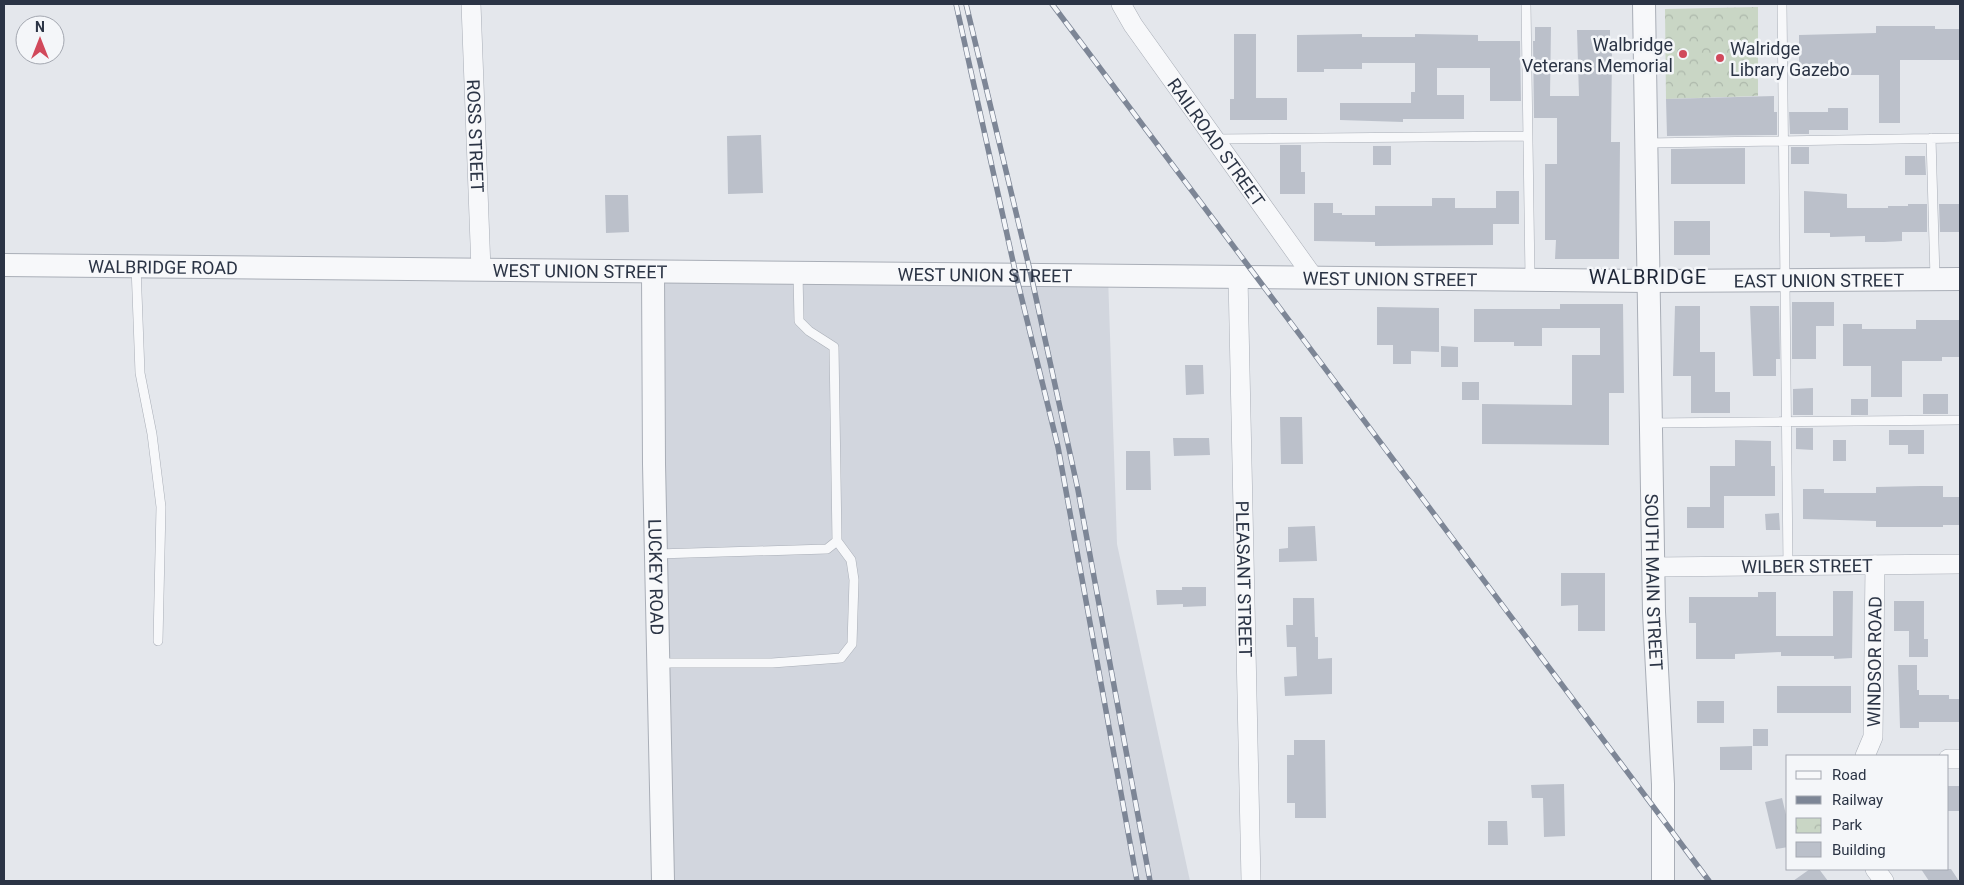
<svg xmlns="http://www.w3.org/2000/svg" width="1964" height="885" font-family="Roboto,sans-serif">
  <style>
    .built { fill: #d2d6de }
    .park { fill: url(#park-crowns) }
    .building { fill: #bbc0ca }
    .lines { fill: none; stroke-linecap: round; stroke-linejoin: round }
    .service-casing { stroke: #a9aeb7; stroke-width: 10 }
    .minor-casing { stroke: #a9aeb7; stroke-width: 20 }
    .tertiary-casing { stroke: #a9aeb7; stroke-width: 24 }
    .service { stroke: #f7f8fa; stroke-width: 9 }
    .minor { stroke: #f7f8fa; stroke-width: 19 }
    .tertiary { stroke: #f7f8fa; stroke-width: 22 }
    .rail-casing { stroke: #7d8696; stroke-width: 5.5 }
    .rail { stroke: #f4f6f9; stroke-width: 4; stroke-dasharray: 11; stroke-linecap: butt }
    .poi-dot { fill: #d1495b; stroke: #f4f6f9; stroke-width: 2 }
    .labels { text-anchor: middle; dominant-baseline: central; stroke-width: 5; stroke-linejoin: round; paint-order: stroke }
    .poi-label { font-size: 18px; fill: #2b3445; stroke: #f4f6f9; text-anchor: end }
    .street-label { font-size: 18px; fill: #2b3445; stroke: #f4f6f9 }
    .quarter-label { font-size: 20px; letter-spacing: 1px; fill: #1d2536; stroke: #f4f6f9 }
  </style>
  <defs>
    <pattern id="park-crowns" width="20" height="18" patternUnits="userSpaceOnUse" patternTransform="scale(1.25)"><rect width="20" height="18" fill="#c9d6c5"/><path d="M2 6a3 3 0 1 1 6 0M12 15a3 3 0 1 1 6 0" fill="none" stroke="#adb8ab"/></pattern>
  </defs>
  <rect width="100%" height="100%" fill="#e4e7ec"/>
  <path class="built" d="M 653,272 L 1108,276 L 1117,544 L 1190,881 L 668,881 Z"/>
  <path class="park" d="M 1758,7 L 1758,96 L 1666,99 L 1665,9 Z"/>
  <path class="building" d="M 1876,26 L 1935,26 L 1935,29 L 1960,29 L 1960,60 L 1900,60 L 1900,123 L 1879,123 L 1879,75 L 1837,75 L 1837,71 L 1799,71 L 1799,35 L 1876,33 Z
    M 1535,27 L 1551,27 L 1550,96 L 1579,96 L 1577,30 L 1610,30 L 1610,50 L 1612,50 L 1611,142 L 1620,142 L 1619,259 L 1555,259 L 1556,240 L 1545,240 L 1545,164 L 1557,164 L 1557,118 L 1534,118 L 1533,41 L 1535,41 Z
    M 1234,34 L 1256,34 L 1256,98 L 1287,98 L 1287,120 L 1230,120 L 1230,99 L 1234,99 Z
    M 1362,34 L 1362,37 L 1415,37 L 1415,34 L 1478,35 L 1478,41 L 1520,41 L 1521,101 L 1490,101 L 1490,68 L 1437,68 L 1437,95 L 1464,95 L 1464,119 L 1403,119 L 1403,122 L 1340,120 L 1340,103 L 1411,103 L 1411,92 L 1415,92 L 1415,63 L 1362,63 L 1362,69 L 1324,69 L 1324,72 L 1297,72 L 1297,35 Z
    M 1774,96 L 1774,112 L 1777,112 L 1777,135 L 1667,136 L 1666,99 Z
    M 1828,108 L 1848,108 L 1848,130 L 1809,130 L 1809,134 L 1790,134 L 1789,112 L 1828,112 Z
    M 761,135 L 763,193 L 728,194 L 727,136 Z
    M 1280,145 L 1301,145 L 1301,172 L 1305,172 L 1305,194 L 1280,194 Z
    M 1373,146 L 1391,146 L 1391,165 L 1373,165 Z
    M 1791,147 L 1809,147 L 1809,164 L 1791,164 Z
    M 1745,148 L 1745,184 L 1671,184 L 1671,149 Z
    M 1905,156 L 1925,156 L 1926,175 L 1905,175 Z
    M 1496,191 L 1519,191 L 1519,224 L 1493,224 L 1493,245 L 1375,246 L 1375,242 L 1314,241 L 1314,203 L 1333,203 L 1333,213 L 1342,213 L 1342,215 L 1375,215 L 1375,206 L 1432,206 L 1432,198 L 1455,198 L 1455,208 L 1496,208 Z
    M 1804,191 L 1847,194 L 1847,208 L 1888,208 L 1888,206 L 1908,206 L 1908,204 L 1927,204 L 1927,232 L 1902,232 L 1902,241 L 1884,242 L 1865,242 L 1865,236 L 1830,237 L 1830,233 L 1804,233 Z
    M 605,195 L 628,195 L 629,232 L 606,233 Z
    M 1939,204 L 1960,204 L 1960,232 L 1940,232 Z
    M 1674,221 L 1710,221 L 1710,255 L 1674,255 Z
    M 1792,302 L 1834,302 L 1834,326 L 1816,326 L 1816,359 L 1792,359 Z
    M 1560,304 L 1623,304 L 1624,393 L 1609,393 L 1609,445 L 1482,444 L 1482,404 L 1572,405 L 1572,355 L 1600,355 L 1600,328 L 1542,328 L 1542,346 L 1514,346 L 1514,342 L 1474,342 L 1474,309 L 1560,309 Z
    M 1675,306 L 1700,306 L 1700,352 L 1715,352 L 1715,392 L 1730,392 L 1730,413 L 1691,413 L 1691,376 L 1673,376 Z
    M 1750,306 L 1779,306 L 1780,359 L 1776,359 L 1776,376 L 1753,376 Z
    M 1377,307 L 1439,308 L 1439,352 L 1411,351 L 1411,364 L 1393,364 L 1393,345 L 1377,345 Z
    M 1916,320 L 1960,320 L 1960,357 L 1942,357 L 1942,361 L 1902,361 L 1902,397 L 1871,397 L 1871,366 L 1843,366 L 1843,324 L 1862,324 L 1862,329 L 1916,329 Z
    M 1441,346 L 1458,347 L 1458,367 L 1441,367 Z
    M 1185,365 L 1203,365 L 1204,394 L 1186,395 Z
    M 1462,382 L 1479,382 L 1479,400 L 1462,400 Z
    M 1813,388 L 1813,415 L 1793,415 L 1793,389 Z
    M 1923,394 L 1948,394 L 1948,414 L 1923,414 Z
    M 1851,399 L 1868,399 L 1868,415 L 1851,415 Z
    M 1280,417 L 1302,417 L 1303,464 L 1281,464 Z
    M 1796,428 L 1813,428 L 1813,450 L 1796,449 Z
    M 1889,430 L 1924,430 L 1924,454 L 1908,454 L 1908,445 L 1889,445 Z
    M 1173,438 L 1209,438 L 1210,455 L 1174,456 Z
    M 1735,440 L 1771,441 L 1771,466 L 1775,466 L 1775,496 L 1724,496 L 1724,528 L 1687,528 L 1687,507 L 1710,507 L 1710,466 L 1735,466 Z
    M 1833,440 L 1846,440 L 1846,461 L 1833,461 Z
    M 1126,451 L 1150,451 L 1151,490 L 1126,490 Z
    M 1920,486 L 1943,486 L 1943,497 L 1960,497 L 1960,525 L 1943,525 L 1943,527 L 1876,527 L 1876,521 L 1803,519 L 1803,489 L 1824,489 L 1824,493 L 1876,493 L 1876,487 Z
    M 1779,513 L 1780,530 L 1766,530 L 1765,514 Z
    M 1315,526 L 1317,561 L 1279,562 L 1279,549 L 1288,548 L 1288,527 Z
    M 1561,573 L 1605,573 L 1605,631 L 1578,631 L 1578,605 L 1561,606 Z
    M 1182,587 L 1206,587 L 1206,606 L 1183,607 L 1183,604 L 1157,605 L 1156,590 L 1182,590 Z
    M 1833,591 L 1853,591 L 1852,658 L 1834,659 L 1834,656 L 1781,656 L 1781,652 L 1735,654 L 1735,659 L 1696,659 L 1696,623 L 1689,623 L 1689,597 L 1758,597 L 1758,592 L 1776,592 L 1776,636 L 1833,636 Z
    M 1293,598 L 1314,598 L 1315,637 L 1318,637 L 1318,659 L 1332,658 L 1332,694 L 1285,696 L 1284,677 L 1297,676 L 1296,647 L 1287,647 L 1286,625 L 1293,625 Z
    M 1894,601 L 1924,601 L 1924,639 L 1928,639 L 1928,657 L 1909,657 L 1909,631 L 1894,631 Z
    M 1898,665 L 1917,665 L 1917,690 L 1919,690 L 1919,695 L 1949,695 L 1949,699 L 1960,699 L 1960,722 L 1919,722 L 1919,728 L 1900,728 Z
    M 1777,686 L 1851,686 L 1851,713 L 1777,713 Z
    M 1697,701 L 1724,701 L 1724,723 L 1697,723 Z
    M 1753,729 L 1768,729 L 1768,746 L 1753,746 Z
    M 1294,740 L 1325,740 L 1326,818 L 1295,818 L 1295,803 L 1287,803 L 1287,755 L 1294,755 Z
    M 1752,746 L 1752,770 L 1720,770 L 1720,747 Z
    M 1564,784 L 1565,836 L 1544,837 L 1543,798 L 1532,798 L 1531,785 Z
    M 1948,786 L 1960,786 L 1960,811 L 1948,811 Z
    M 1782,798 L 1788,823 L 1788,847 L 1776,849 L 1765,802 Z
    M 1488,821 L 1507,821 L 1508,845 L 1488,845 Z
    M 1810,869 L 1819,869 L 1828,881 L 1793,881 Z
    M 1921,869 L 1951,869 L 1959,881 L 1929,881 Z"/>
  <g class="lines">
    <defs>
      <path id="service" d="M 1526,4 L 1530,278
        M 1782,4 L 1788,566
        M 1931,138 L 1935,278
        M 1215,139 L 1528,136
        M 1647,143 L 1960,138
        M 136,266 L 140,373 L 152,434 L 161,507 L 158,641
        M 1651,423 L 1960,420
        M 657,554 L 827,549 L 837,541 L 834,347 L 809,331 L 799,321 L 798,273
        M 659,663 L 772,663 L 841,658 L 852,644 L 854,580 L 851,560 L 837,541"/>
      <g id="minor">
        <path id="s1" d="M 471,4 L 481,270"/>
        <path id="s2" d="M 1121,4 L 1133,25 L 1314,278"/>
        <path id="s3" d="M 1238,277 L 1251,881"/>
        <path id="s4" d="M 1653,567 L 1960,564"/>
        <path id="s5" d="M 1865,756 L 1873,737 L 1875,565"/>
        <path d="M 1948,759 L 1960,759"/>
        <path d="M 1875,869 L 1884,881"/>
      </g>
      <g id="tertiary">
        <path id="s6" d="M 1644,4 L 1654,612 L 1663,784 L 1663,881"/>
        <path id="s7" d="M 4,265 L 1648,281 L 1960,279"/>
        <path id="s8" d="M 653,272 L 654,464 L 663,881"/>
      </g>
    </defs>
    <use href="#service" class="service-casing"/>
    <use href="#minor" class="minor-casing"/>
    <use href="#tertiary" class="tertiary-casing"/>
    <use href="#service" class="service"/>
    <use href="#minor" class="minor"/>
    <use href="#tertiary" class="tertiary"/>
    <defs>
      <path id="rail" d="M 956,4 L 1016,275 L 1058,447 L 1137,881
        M 966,4 L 1031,275 L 1078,490 L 1150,881
        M 1052,4 L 1709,881"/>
    </defs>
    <use href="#rail" class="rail-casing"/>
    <use href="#rail" class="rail"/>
  </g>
  <g class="poi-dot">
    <circle cx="1683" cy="54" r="5"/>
    <circle cx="1720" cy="58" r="5"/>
  </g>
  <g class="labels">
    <g class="poi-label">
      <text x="1673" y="44">Walbridge<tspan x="1673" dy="21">Veterans Memorial</tspan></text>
      <text x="1730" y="48" text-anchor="start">Walridge<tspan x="1730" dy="21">Library Gazebo</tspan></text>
    </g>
    <g class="street-label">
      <text stroke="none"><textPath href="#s1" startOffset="132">ROSS STREET</textPath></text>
      <text stroke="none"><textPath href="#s2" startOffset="168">RAILROAD STREET</textPath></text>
      <text stroke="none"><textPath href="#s7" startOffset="159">WALBRIDGE ROAD</textPath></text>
      <text stroke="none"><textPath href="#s7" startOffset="576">WEST UNION STREET</textPath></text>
      <text stroke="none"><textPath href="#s7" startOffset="981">WEST UNION STREET</textPath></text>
      <text stroke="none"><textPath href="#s7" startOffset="1386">WEST UNION STREET</textPath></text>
      <text stroke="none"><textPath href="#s7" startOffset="1815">EAST UNION STREET</textPath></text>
      <text stroke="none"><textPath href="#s4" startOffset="154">WILBER STREET</textPath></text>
      <text stroke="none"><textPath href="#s8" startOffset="305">LUCKEY ROAD</textPath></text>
      <text stroke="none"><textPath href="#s3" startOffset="302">PLEASANT STREET</textPath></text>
      <text stroke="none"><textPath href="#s6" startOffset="578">SOUTH MAIN STREET</textPath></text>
      <text stroke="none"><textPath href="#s5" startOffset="96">WINDSOR ROAD</textPath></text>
    </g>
    <g class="quarter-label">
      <text x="1648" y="277">WALBRIDGE</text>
    </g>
  </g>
  <rect width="1964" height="885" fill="none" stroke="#2b3445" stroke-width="10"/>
  <rect x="1786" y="755" width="162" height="115" fill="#f4f6f9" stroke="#a4a8b1"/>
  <rect x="1796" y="771" width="25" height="8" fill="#f7f8fa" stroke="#a4a8b1"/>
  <text x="1832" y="780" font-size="15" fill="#2b3445">Road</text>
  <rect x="1796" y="796" width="25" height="8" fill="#7d8696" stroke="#a4a8b1"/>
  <text x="1832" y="805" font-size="15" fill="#2b3445">Railway</text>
  <rect x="1796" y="818" width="25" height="15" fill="url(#park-crowns)" stroke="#a4a8b1"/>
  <text x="1832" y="830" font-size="15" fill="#2b3445">Park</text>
  <rect x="1796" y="842" width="25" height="15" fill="#bbc0ca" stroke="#a4a8b1"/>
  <text x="1832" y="855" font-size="15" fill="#2b3445">Building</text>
  <g transform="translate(40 40)"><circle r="24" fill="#f4f6f9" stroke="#a4a8b1"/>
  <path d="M0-4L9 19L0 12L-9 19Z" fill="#d1495b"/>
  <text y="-8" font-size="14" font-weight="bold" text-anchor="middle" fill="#2b3445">N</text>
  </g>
</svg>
